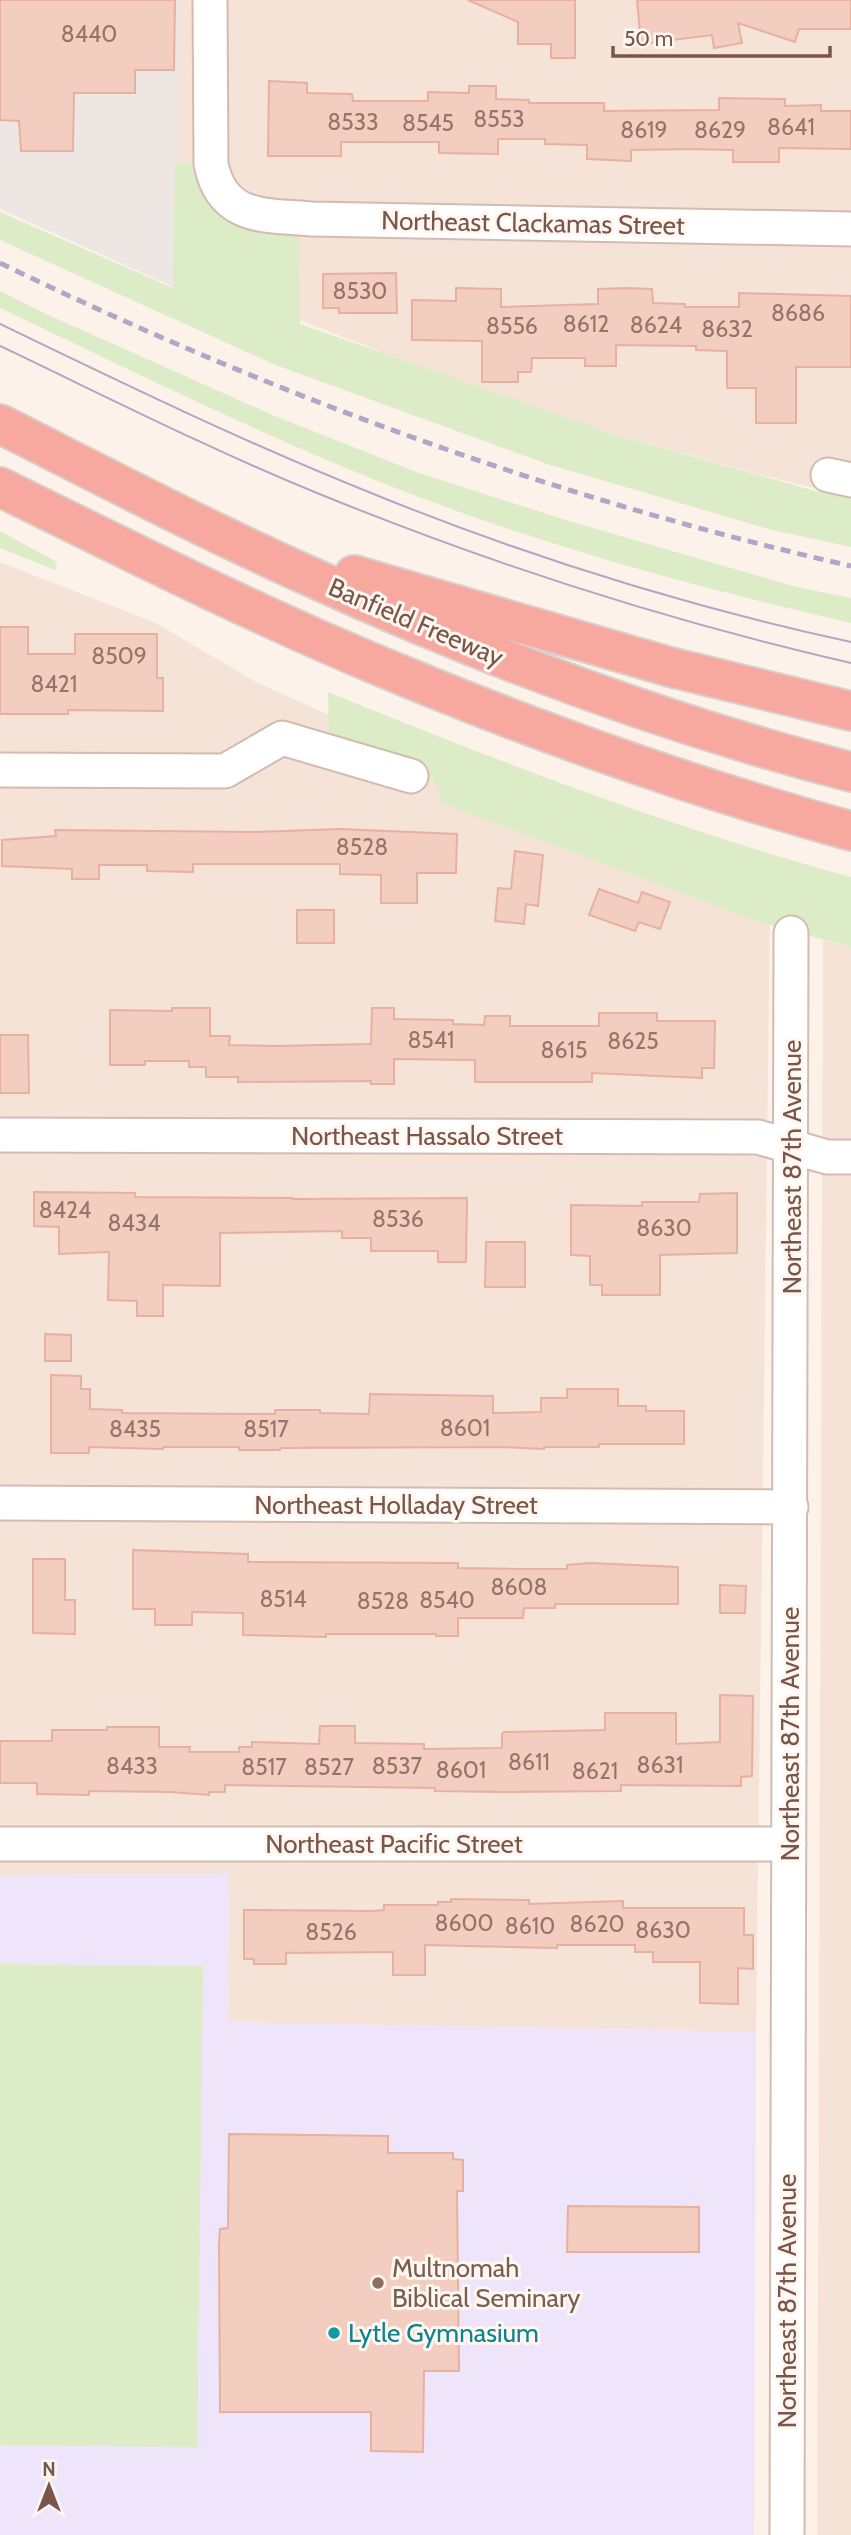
<svg xmlns="http://www.w3.org/2000/svg" width="851" height="2535" font-family="Cabin,sans-serif">
  <style>
    .residential { fill: #f5e3d7 }
    .industrial { fill: #eee6e2 }
    .education { fill: #efe5fa }
    .green { fill: #dbecc6 }
    .building { fill: #f3cdc0; stroke: #e7b09f; stroke-width: 2 }
    .lines { fill: none; stroke-linecap: round; stroke-linejoin: round }
    .minor-casing { stroke: #d3bbb0; stroke-width: 37 }
    .motorway-casing { stroke: #d9cfcd; stroke-width: 42 }
    .minor { stroke: #fff; stroke-width: 33 }
    .motorway { stroke: #f8a99f; stroke-width: 38 }
    .tram { stroke: #b3a5c8; stroke-width: 2 }
    .rail { stroke: #b3a5c8; stroke-width: 5; stroke-dasharray: 10 7; stroke-linecap: butt }
    .education-dot { fill: #8d6e63; stroke: #fff7f0; stroke-width: 2.5 }
    .culture-dot { fill: #0f9aa8; stroke: #fff7f0; stroke-width: 2.5 }
    .labels { text-anchor: middle; dominant-baseline: central; stroke-width: 6; stroke-linejoin: round; paint-order: stroke }
    .number-label { font-size: 23px; fill: #987368 }
    .street-label { font-size: 26px; fill: #79554b; stroke: #fff7f0 }
    .education-label { font-size: 26px; fill: #785e54; stroke: #fff7f0; text-anchor: start }
    .culture-label { font-size: 26px; fill: #0d838f; stroke: #fff7f0; text-anchor: start }
  </style>
  <rect width="100%" height="100%" fill="#fdf2e9"/>
  <path class="residential" d="M 179,0 L 851,0 L 851,497 L 757,474 L 614,434 L 471,387 L 180,273 Z
    M 0,562 L 156,623 L 256,682 L 770,915 L 756,2032 L 228,2022 L 229,1874 L 0,1875 Z
    M 823,940 L 851,947 L 851,2535 L 817,2535 Z"/>
  <path class="industrial" d="M 0,0 L 179,0 L 181,290 L 0,209 Z"/>
  <path class="education" d="M 229,1874 L 228,2022 L 756,2032 L 754,2535 L 0,2535 L 0,1875 Z"/>
  <path class="green" d="M 175,164 L 190,164 C 215,227 235,229 299,237 L 300,324 L 616,435 L 822,493 L 851,498 L 851,547 L 772,530 L 547,464 L 273,364 L 0,240 L 0,212 L 173,288 Z
    M 0,291 L 44,313 L 270,414 L 416,472 L 572,522 L 797,587 L 851,598 L 851,623 C 691,586 533,543 380,482 C 251,430 126,368 0,308 Z
    M 0,531 L 55,561 L 57,567 L 55,570 L 0,548 Z
    M 328,692 C 500,762 672,828 851,877 L 851,947 L 759,922 L 441,803 L 435,780 L 329,740 Z
    M 0,1964 L 203,1966 L 197,2447 L 0,2445 Z"/>
  <path class="building" d="M 0,0 L 175,0 L 174,70 L 135,70 L 135,93 L 74,93 L 73,151 L 21,151 L 19,121 L 0,120 Z
    M 468,0 L 575,0 L 575,58 L 551,58 L 551,44 L 518,44 L 518,22 Z
    M 637,0 L 851,0 L 851,29 L 799,29 L 795,42 L 738,23 L 742,43 L 714,48 L 712,35 L 641,44 Z
    M 269,81 L 307,83 L 307,93 L 352,94 L 353,101 L 428,101 L 428,92 L 469,93 L 469,86 L 496,86 L 496,99 L 529,100 L 529,103 L 604,103 L 604,111 L 719,110 L 719,98 L 785,99 L 785,106 L 821,105 L 821,111 L 851,111 L 851,149 L 779,148 L 779,162 L 733,162 L 733,150 L 691,149 L 631,150 L 631,161 L 587,159 L 587,145 L 545,144 L 545,139 L 498,139 L 498,154 L 439,153 L 439,142 L 341,142 L 341,156 L 268,156 Z
    M 396,273 L 397,313 L 339,313 L 339,308 L 323,308 L 323,274 Z
    M 456,288 L 501,289 L 501,307 L 598,304 L 598,289 L 627,288 L 652,289 L 653,303 L 685,304 L 685,307 L 739,307 L 739,293 L 851,296 L 851,367 L 796,367 L 796,423 L 756,423 L 756,388 L 727,388 L 727,351 L 696,350 L 696,346 L 616,345 L 616,366 L 585,366 L 585,358 L 532,358 L 531,372 L 518,372 L 518,382 L 482,382 L 482,341 L 412,340 L 412,300 L 456,301 Z
    M 0,627 L 28,627 L 28,654 L 75,654 L 75,634 L 157,634 L 157,678 L 163,678 L 163,711 L 68,710 L 68,714 L 0,714 Z
    M 340,829 L 457,834 L 456,873 L 417,873 L 417,903 L 381,903 L 381,875 L 340,874 L 340,864 L 193,864 L 193,872 L 147,871 L 147,865 L 99,865 L 99,879 L 72,879 L 72,869 L 2,866 L 2,840 L 56,836 L 55,830 L 256,832 Z
    M 515,851 L 543,855 L 538,906 L 526,904 L 524,924 L 495,921 L 498,888 L 511,889 Z
    M 599,889 L 638,903 L 642,892 L 670,902 L 660,929 L 639,922 L 635,931 L 589,915 Z
    M 297,910 L 334,910 L 334,943 L 297,943 Z
    M 172,1008 L 210,1008 L 210,1036 L 230,1036 L 229,1045 L 276,1046 L 371,1044 L 372,1008 L 394,1008 L 394,1019 L 453,1020 L 453,1024 L 484,1025 L 485,1016 L 510,1016 L 510,1026 L 599,1026 L 599,1013 L 657,1013 L 657,1021 L 715,1021 L 714,1068 L 702,1068 L 702,1078 L 592,1073 L 592,1082 L 475,1082 L 475,1060 L 394,1059 L 394,1084 L 371,1084 L 371,1081 L 238,1082 L 238,1077 L 206,1077 L 206,1067 L 189,1067 L 189,1061 L 145,1061 L 145,1065 L 110,1065 L 110,1010 L 172,1011 Z
    M 0,1035 L 28,1035 L 29,1093 L 0,1093 Z
    M 34,1192 L 135,1193 L 135,1197 L 293,1198 L 293,1199 L 467,1198 L 466,1262 L 438,1262 L 438,1251 L 371,1251 L 371,1238 L 342,1238 L 342,1231 L 220,1233 L 220,1286 L 163,1285 L 163,1316 L 137,1316 L 137,1301 L 108,1300 L 109,1252 L 59,1254 L 59,1227 L 34,1226 Z
    M 737,1193 L 737,1253 L 660,1255 L 660,1295 L 602,1295 L 602,1285 L 590,1285 L 590,1256 L 571,1255 L 571,1205 L 642,1206 L 642,1202 L 699,1202 L 700,1194 Z
    M 486,1242 L 525,1242 L 525,1287 L 485,1287 Z
    M 45,1334 L 71,1335 L 71,1361 L 45,1361 Z
    M 51,1375 L 81,1376 L 81,1389 L 90,1389 L 90,1409 L 122,1410 L 122,1413 L 275,1414 L 275,1410 L 320,1410 L 320,1413 L 369,1414 L 370,1394 L 493,1396 L 493,1413 L 541,1412 L 541,1398 L 567,1398 L 567,1389 L 618,1389 L 618,1406 L 646,1406 L 646,1411 L 684,1411 L 684,1444 L 599,1444 L 599,1447 L 544,1447 L 544,1449 L 502,1447 L 280,1448 L 280,1450 L 239,1450 L 239,1447 L 163,1447 L 163,1449 L 89,1447 L 89,1453 L 51,1453 Z
    M 133,1550 L 248,1554 L 248,1562 L 458,1563 L 458,1568 L 522,1569 L 567,1569 L 567,1565 L 590,1563 L 678,1567 L 678,1604 L 555,1604 L 555,1608 L 524,1608 L 523,1618 L 458,1618 L 458,1636 L 436,1636 L 436,1634 L 326,1634 L 326,1637 L 243,1635 L 243,1613 L 192,1612 L 192,1625 L 155,1625 L 155,1609 L 133,1609 Z
    M 33,1559 L 65,1559 L 65,1600 L 75,1600 L 75,1634 L 33,1633 Z
    M 720,1585 L 746,1586 L 745,1613 L 720,1613 Z
    M 720,1695 L 753,1696 L 752,1776 L 741,1777 L 741,1786 L 621,1785 L 621,1791 L 501,1792 L 435,1791 L 435,1788 L 225,1785 L 225,1792 L 209,1792 L 209,1795 L 170,1792 L 89,1791 L 89,1795 L 37,1794 L 37,1783 L 0,1783 L 0,1741 L 52,1741 L 52,1730 L 107,1730 L 107,1727 L 159,1727 L 159,1747 L 190,1747 L 189,1752 L 239,1752 L 239,1747 L 252,1747 L 252,1742 L 319,1744 L 320,1726 L 355,1726 L 355,1743 L 424,1744 L 424,1749 L 502,1748 L 502,1734 L 504,1732 L 605,1730 L 605,1713 L 676,1713 L 676,1744 L 720,1742 Z
    M 451,1899 L 529,1900 L 529,1904 L 623,1901 L 623,1908 L 744,1908 L 744,1935 L 753,1935 L 753,1969 L 738,1968 L 738,2004 L 700,2003 L 700,1962 L 653,1962 L 653,1952 L 635,1952 L 635,1945 L 557,1945 L 557,1948 L 425,1945 L 425,1975 L 393,1975 L 393,1952 L 286,1953 L 286,1964 L 254,1964 L 254,1959 L 244,1959 L 244,1910 L 371,1911 L 384,1910 L 384,1905 L 438,1905 L 438,1902 L 451,1902 Z
    M 229,2134 L 388,2136 L 388,2153 L 453,2153 L 453,2159 L 463,2160 L 463,2191 L 457,2191 L 459,2371 L 424,2371 L 423,2452 L 371,2451 L 371,2412 L 220,2412 L 219,2244 L 220,2229 L 228,2228 Z
    M 568,2206 L 699,2207 L 699,2252 L 567,2252 Z"/>
  <g class="lines">
    <defs>
      <path id="minor" d="M 210,0 L 211,164 C 222,220 265,215 312,219 L 851,229
        M 828,475 L 851,480
        M 0,770 L 225,771 L 282,738 L 411,776
        M 0,1135 L 758,1137 L 827,1157 L 851,1157
        M 0,1503 L 791,1507
        M 0,1844 L 789,1844
        M 787,2535 L 791,933"/>
      <path id="motorway" d="M 0,424 C 103,476 204,529 309,576 C 484,656 665,724 851,772
        M 0,487 C 126,549 252,613 382,667 C 535,731 691,787 851,831
        M 354,575 L 670,667 L 851,711"/>
    </defs>
    <use href="#minor" class="minor-casing"/>
    <use href="#motorway" class="motorway-casing"/>
    <use href="#minor" class="minor"/>
    <use href="#motorway" class="motorway"/>
    <path class="tram" d="M 0,324 C 124,384 248,444 376,495 C 529,557 690,607 851,642
      M 0,346 C 105,396 209,449 317,493 C 491,564 668,621 851,663"/>
    <path class="rail" d="M 0,263 C 272,395 556,499 851,566"/>
  </g>
  <circle class="education-dot" cx="378" cy="2283" r="7"/>
  <circle class="culture-dot" cx="334" cy="2333" r="7"/>
  <g class="labels">
    <g class="number-label">
      <text x="89" y="34">8440</text>
      <text x="499" y="119">8553</text>
      <text x="353" y="122">8533</text>
      <text x="428" y="123">8545</text>
      <text x="791" y="127">8641</text>
      <text x="644" y="130">8619</text>
      <text x="720" y="130">8629</text>
      <text x="360" y="291">8530</text>
      <text x="798" y="313">8686</text>
      <text x="586" y="324">8612</text>
      <text x="656" y="325">8624</text>
      <text x="512" y="326">8556</text>
      <text x="727" y="329">8632</text>
      <text x="119" y="656">8509</text>
      <text x="54" y="684">8421</text>
      <text x="362" y="847">8528</text>
      <text x="431" y="1040">8541</text>
      <text x="633" y="1041">8625</text>
      <text x="564" y="1050">8615</text>
      <text x="65" y="1210">8424</text>
      <text x="398" y="1219">8536</text>
      <text x="134" y="1223">8434</text>
      <text x="664" y="1228">8630</text>
      <text x="465" y="1428">8601</text>
      <text x="135" y="1429">8435</text>
      <text x="266" y="1429">8517</text>
      <text x="519" y="1587">8608</text>
      <text x="283" y="1599">8514</text>
      <text x="447" y="1600">8540</text>
      <text x="383" y="1601">8528</text>
      <text x="529" y="1762">8611</text>
      <text x="660" y="1765">8631</text>
      <text x="132" y="1766">8433</text>
      <text x="397" y="1766">8537</text>
      <text x="264" y="1767">8517</text>
      <text x="329" y="1767">8527</text>
      <text x="461" y="1770">8601</text>
      <text x="595" y="1771">8621</text>
      <text x="464" y="1923">8600</text>
      <text x="597" y="1924">8620</text>
      <text x="530" y="1926">8610</text>
      <text x="663" y="1930">8630</text>
      <text x="331" y="1932">8526</text>
    </g>
    <g class="street-label">
      <text transform="translate(533 223) rotate(1)">Northeast Clackamas Street</text>
      <text transform="translate(416 622) rotate(23)">Banfield Freeway</text>
      <text x="427" y="1136">Northeast Hassalo Street</text>
      <text transform="translate(792 1167) rotate(-90)">Northeast 87th Avenue</text>
      <text x="396" y="1505">Northeast Holladay Street</text>
      <text transform="translate(790 1734) rotate(-90)">Northeast 87th Avenue</text>
      <text x="394" y="1844">Northeast Pacific Street</text>
      <text transform="translate(787 2301) rotate(-90)">Northeast 87th Avenue</text>
    </g>
    <g class="education-label">
      <text x="392" y="2268">Multnomah<tspan x="392" dy="30">Biblical Seminary</tspan></text>
    </g>
    <g class="culture-label">
      <text x="348" y="2333">Lytle Gymnasium</text>
    </g>
  </g>
  <g transform="translate(49 2486)" stroke="#fff7f0" stroke-width="5" paint-order="stroke">
  <path d="M0-5L12 26L0 18L-12 26Z" fill="#79554b"/>
  <text y="-10" font-size="19" font-weight="bold" text-anchor="middle" fill="#79554b">N</text>
  </g>
  <path d="M613 46v10h217v-10" fill="none" stroke="#79554b" stroke-width="3.5"/>
  <text x="624" y="46" font-size="21" fill="#79554b" stroke="#fff7f0" stroke-width="5" paint-order="stroke">50 m</text>
</svg>
